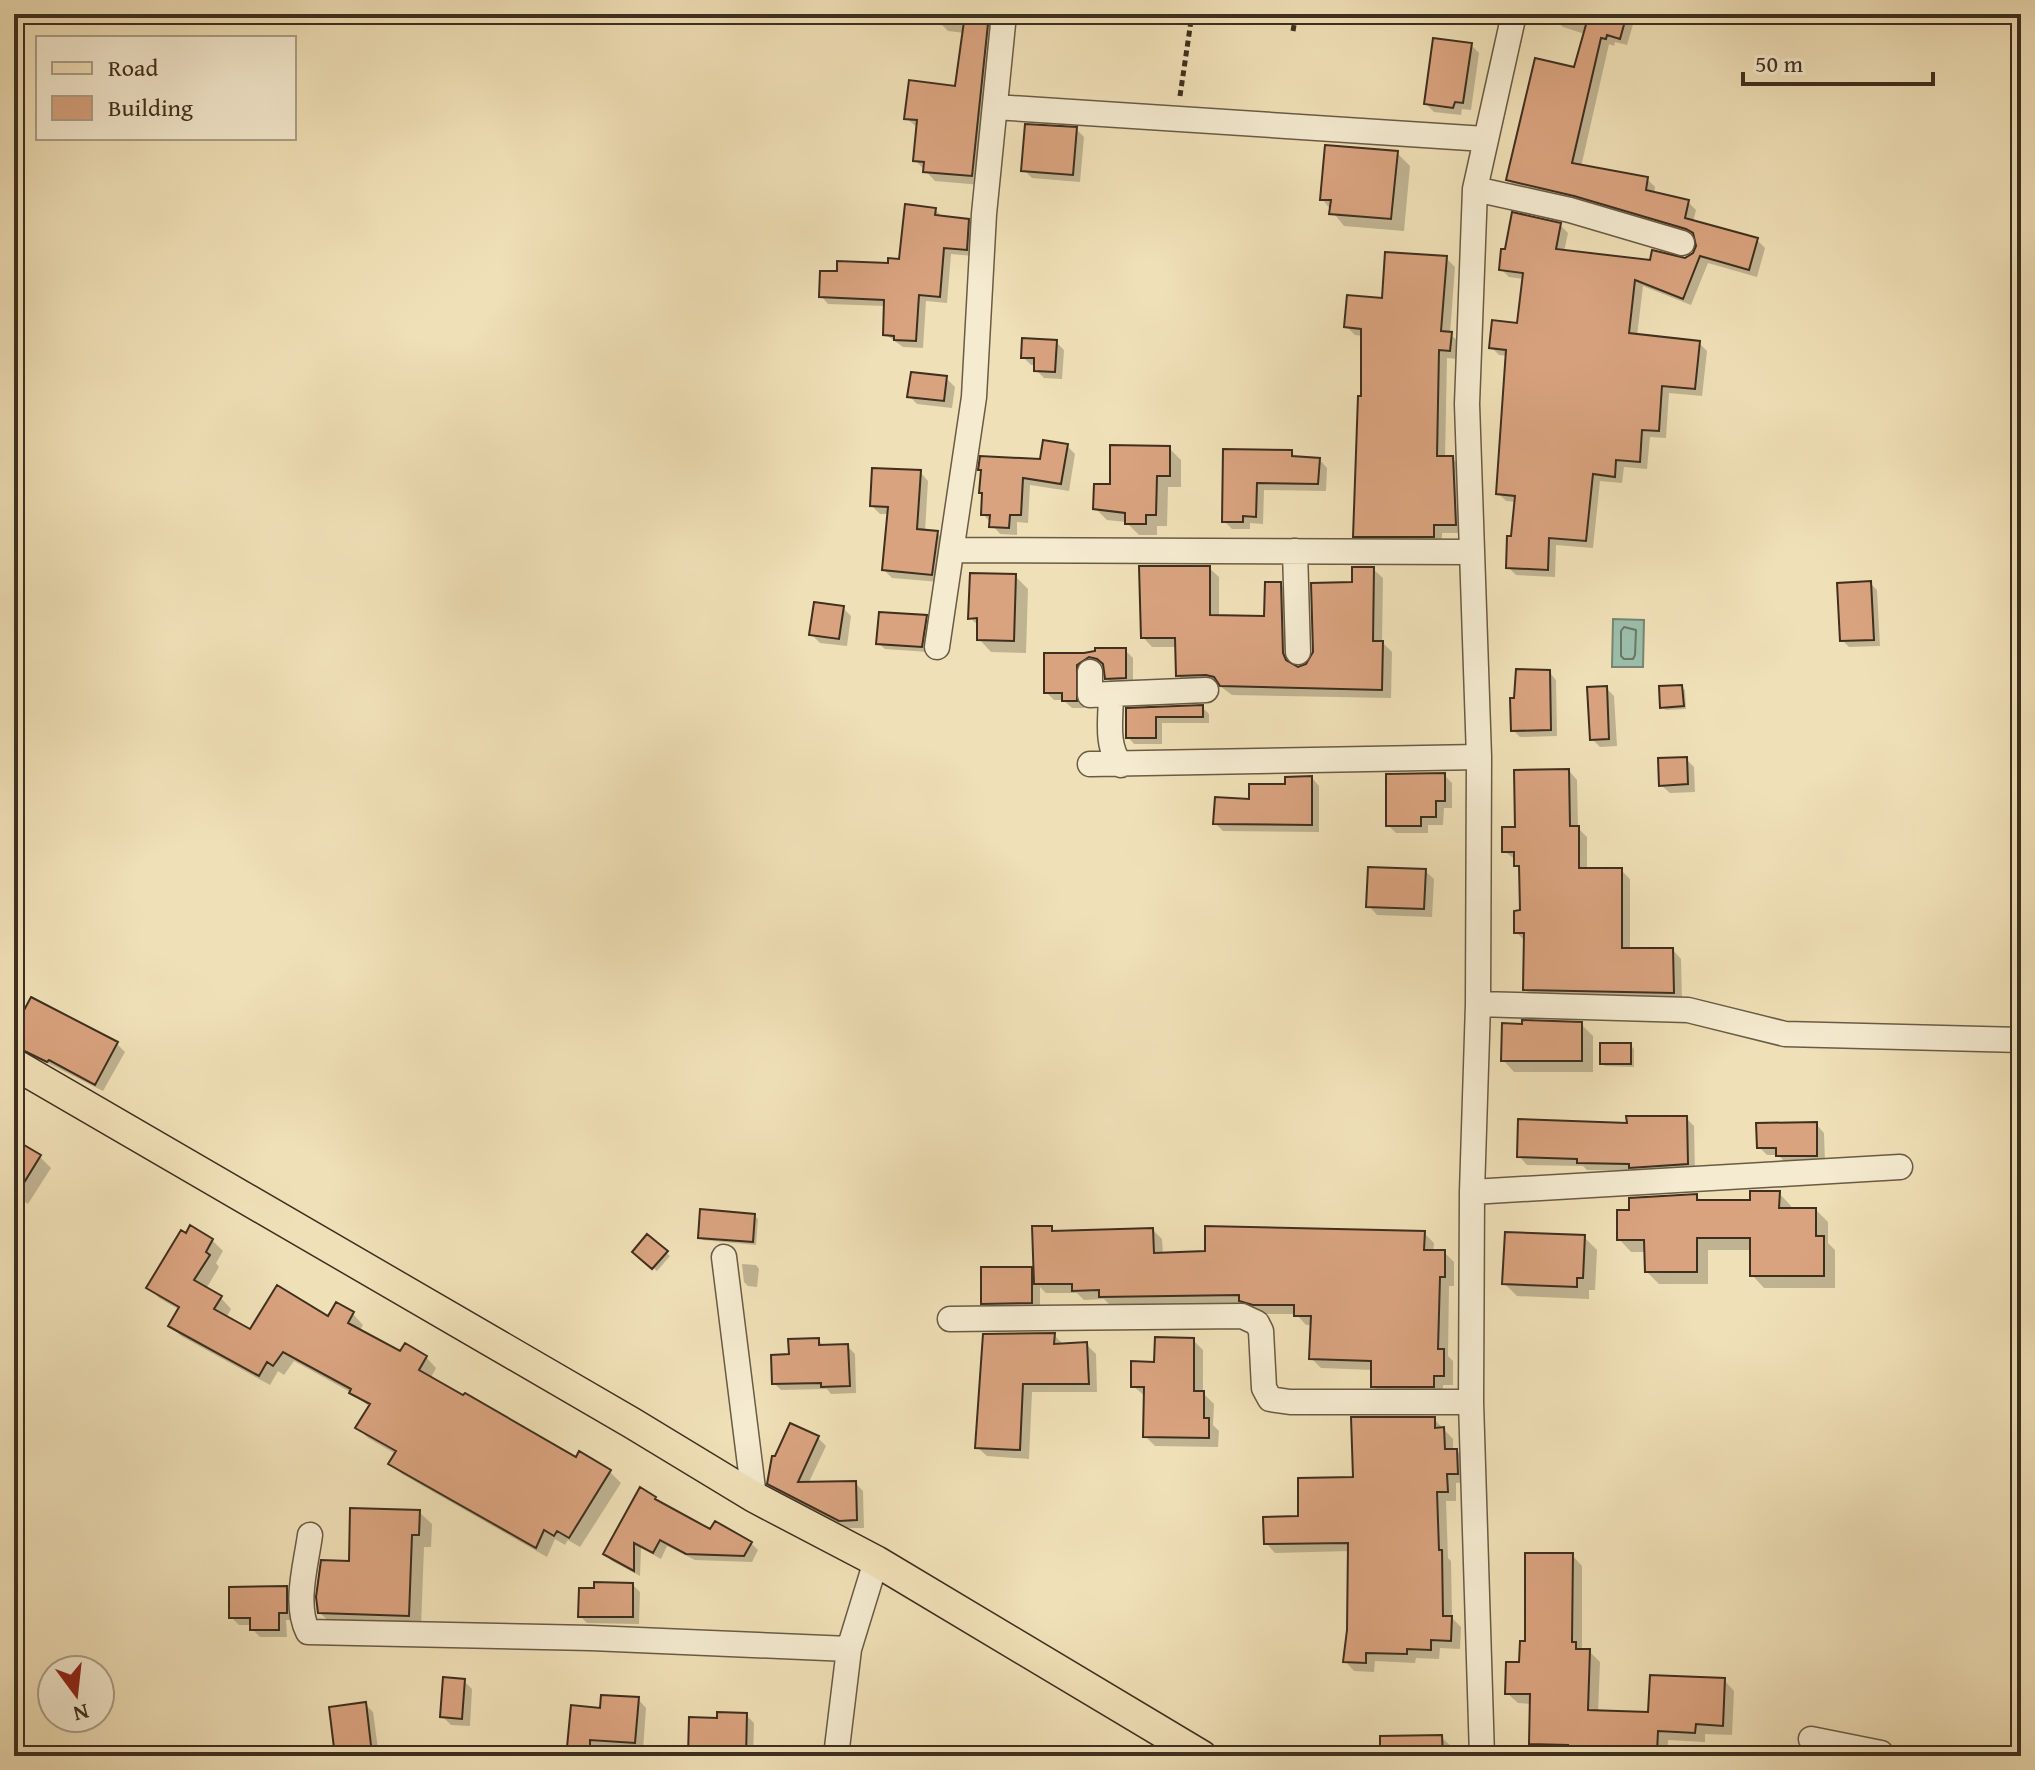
<svg xmlns="http://www.w3.org/2000/svg" width="2035" height="1770" font-family="'Gentium Book Plus',serif">
  <style>
    .water { fill: #9bbeaa; stroke: #768572; stroke-width: 2 }
    .shadow { fill: #0003 }
    .lines { fill: none; stroke-linecap: round; stroke-linejoin: round }
    .shore { stroke: #6c7664; stroke-width: 2 }
    .building { fill: #d9a37f; stroke: #3e2f1e; stroke-width: 2 }
    .minor-casing { stroke: #6a5b44; stroke-width: 27 }
    .major-casing { stroke: #3e2f1e; stroke-width: 33 }
    .path { stroke: #3e2f1e; stroke-width: 5; stroke-dasharray: 6 4; stroke-linecap: butt }
    .minor { stroke: #f5ebd0; stroke-width: 24 }
    .major { stroke: #f0e0b7; stroke-width: 30 }
  </style>
  <rect width="100%" height="100%" fill="#f0e0b7"/>
  <filter id="stains"><feTurbulence type="fractalNoise" baseFrequency=".0025" numOctaves="4"/><feColorMatrix values="0 0 0 0 .2 0 0 0 0 .09 0 0 0 0 .02 0 0 0 .5 -.17"/></filter>
  <radialGradient id="worn" r=".72"><stop offset=".6" stop-color="#630" stop-opacity="0"/><stop offset="1" stop-color="#630" stop-opacity=".3"/></radialGradient>
  <path class="water" d="M 1613,619 L 1644,620 L 1643,667 L 1612,667 Z"/>
  <path class="shadow" d="M 939,14 L 1002,14 L 981,185 L 935,181 L 915,160 L 918,128 L 906,118 L 957,88 L 965,33 L 948,31 L 938,21 Z
    M 1054,14 L 1104,14 L 1104,23 L 1059,19 Z
    M 1556,14 L 1636,14 L 1627,45 L 1615,42 L 1614,46 L 1609,44 L 1581,167 L 1647,179 L 1655,187 L 1654,194 L 1688,202 L 1696,210 L 1693,222 L 1757,240 L 1765,248 L 1757,277 L 1708,263 L 1691,305 L 1643,286 L 1637,336 L 1699,343 L 1707,351 L 1702,396 L 1669,393 L 1666,438 L 1650,437 L 1647,469 L 1624,467 L 1622,483 L 1600,481 L 1593,548 L 1556,545 L 1555,577 L 1516,575 L 1508,567 L 1517,502 L 1506,501 L 1498,493 L 1508,356 L 1499,355 L 1491,347 L 1519,325 L 1524,279 L 1509,277 L 1501,269 L 1560,225 L 1568,233 L 1564,252 L 1651,262 L 1685,260 L 1694,255 L 1699,247 L 1696,236 L 1584,203 L 1516,188 L 1508,180 L 1575,69 L 1585,34 L 1563,27 L 1555,20 Z
    M 1471,45 L 1479,53 L 1471,110 L 1462,109 L 1461,115 L 1434,112 L 1426,104 Z
    M 1076,129 L 1084,137 L 1080,182 L 1032,178 L 1024,170 Z
    M 1397,153 L 1410,166 L 1404,231 L 1344,226 L 1322,199 Z
    M 935,210 L 943,217 L 968,221 L 975,228 L 973,256 L 951,254 L 947,303 L 926,301 L 923,348 L 903,347 L 885,334 L 886,306 L 828,304 L 821,296 L 900,262 Z
    M 1446,258 L 1455,267 L 1450,334 L 1460,343 L 1458,359 L 1447,358 L 1445,458 L 1452,458 L 1461,467 L 1464,533 L 1442,533 L 1442,545 L 1364,545 L 1355,536 L 1363,398 L 1363,336 L 1355,335 L 1346,326 Z
    M 1056,342 L 1064,350 L 1062,379 L 1044,378 L 1036,370 L 1036,365 L 1031,365 L 1023,357 Z
    M 946,378 L 955,387 L 952,408 L 917,404 L 909,396 Z
    M 1067,446 L 1075,454 L 1069,491 L 1030,485 L 1028,523 L 1017,522 L 1017,535 L 1000,534 L 983,514 L 983,471 L 1042,461 Z
    M 1169,448 L 1181,460 L 1181,487 L 1168,487 L 1167,526 L 1157,526 L 1157,535 L 1139,535 L 1126,522 L 1107,520 L 1095,508 L 1111,486 Z
    M 1225,451 L 1291,452 L 1298,459 L 1320,460 L 1327,468 L 1326,491 L 1264,490 L 1263,524 L 1250,523 L 1250,529 L 1232,529 L 1224,521 Z
    M 920,472 L 928,481 L 925,532 L 937,533 L 945,541 L 940,582 L 892,578 L 884,570 L 889,514 L 880,514 L 872,506 Z
    M 1209,568 L 1219,577 L 1219,617 L 1266,618 L 1280,584 L 1290,594 L 1292,664 L 1297,669 L 1308,666 L 1354,584 L 1373,569 L 1383,578 L 1382,642 L 1392,652 L 1391,698 L 1232,695 L 1217,684 L 1187,685 L 1178,675 L 1177,647 L 1152,647 L 1143,637 Z
    M 1015,576 L 1028,589 L 1026,653 L 991,652 L 979,639 L 979,626 L 970,618 Z
    M 1870,583 L 1877,590 L 1880,646 L 1849,647 L 1842,640 Z
    M 843,608 L 851,616 L 847,646 L 820,643 L 812,635 Z
    M 926,617 L 932,623 L 928,652 L 885,649 L 878,643 Z
    M 1125,650 L 1133,658 L 1133,686 L 1115,686 L 1107,678 L 1105,666 L 1098,664 L 1084,673 L 1084,708 L 1072,708 L 1063,700 L 1054,700 L 1046,692 L 1046,655 Z
    M 1549,672 L 1556,680 L 1557,736 L 1520,737 L 1513,730 L 1516,700 Z
    M 1681,687 L 1685,690 L 1686,709 L 1666,710 L 1662,707 Z
    M 1606,688 L 1614,696 L 1617,746 L 1600,747 L 1592,739 Z
    M 1202,707 L 1209,714 L 1209,723 L 1162,723 L 1162,744 L 1134,744 L 1128,737 L 1128,710 Z
    M 1686,759 L 1694,767 L 1695,792 L 1670,793 L 1661,785 Z
    M 1569,771 L 1577,780 L 1578,828 L 1587,837 L 1587,870 L 1621,870 L 1630,879 L 1630,950 L 1673,950 L 1681,959 L 1682,1001 L 1534,998 L 1525,989 L 1526,942 L 1516,932 L 1522,912 L 1521,870 L 1516,865 L 1516,860 L 1504,851 L 1517,829 Z
    M 1444,775 L 1452,783 L 1452,808 L 1444,808 L 1443,825 L 1428,825 L 1428,833 L 1396,833 L 1388,825 Z
    M 1312,778 L 1319,786 L 1319,832 L 1223,831 L 1215,823 L 1251,801 Z
    M 1425,871 L 1434,879 L 1432,917 L 1377,915 L 1369,906 Z
    M 32,999 L 117,1044 L 125,1052 L 103,1091 L 32,1055 L 22,1053 L 14,1056 L 14,1034 Z
    M 1581,1024 L 1593,1036 L 1593,1072 L 1514,1072 L 1503,1060 Z
    M 1630,1045 L 1634,1049 L 1634,1067 L 1605,1066 L 1602,1063 Z
    M 1686,1118 L 1694,1126 L 1695,1172 L 1587,1170 L 1583,1166 L 1527,1165 L 1519,1156 L 1629,1125 Z
    M 1816,1124 L 1824,1133 L 1825,1163 L 1787,1164 L 1778,1155 L 1767,1155 L 1759,1147 Z
    M 14,1141 L 40,1157 L 51,1168 L 28,1204 L 16,1196 L 14,1199 Z
    M 1779,1193 L 1791,1206 L 1791,1210 L 1816,1210 L 1828,1222 L 1828,1243 L 1835,1250 L 1835,1288 L 1764,1288 L 1752,1275 L 1752,1250 L 1708,1250 L 1708,1284 L 1659,1284 L 1647,1272 L 1646,1252 L 1631,1252 L 1619,1239 L 1696,1196 L 1702,1202 L 1752,1202 Z
    M 754,1216 L 758,1219 L 756,1245 L 703,1240 L 700,1237 Z
    M 1051,1228 L 1056,1233 L 1153,1230 L 1162,1239 L 1163,1255 L 1424,1233 L 1434,1243 L 1433,1252 L 1444,1252 L 1454,1262 L 1454,1286 L 1449,1286 L 1448,1356 L 1453,1361 L 1453,1385 L 1443,1385 L 1443,1396 L 1383,1396 L 1373,1386 L 1373,1370 L 1321,1368 L 1311,1358 L 1312,1325 L 1306,1325 L 1296,1314 L 1265,1314 L 1251,1310 L 1244,1304 L 1111,1306 L 1104,1299 L 1084,1300 L 1077,1293 L 1046,1293 L 1040,1287 L 1040,1311 L 991,1311 L 983,1303 L 1031,1269 L 1036,1273 Z
    M 647,1237 L 670,1256 L 657,1271 L 634,1252 Z
    M 1584,1237 L 1597,1250 L 1595,1290 L 1589,1290 L 1589,1299 L 1517,1296 L 1504,1283 Z
    M 212,1240 L 223,1251 L 216,1263 L 219,1267 L 206,1289 L 221,1298 L 231,1309 L 226,1318 L 251,1332 L 353,1314 L 363,1325 L 359,1332 L 401,1354 L 426,1357 L 436,1368 L 430,1379 L 576,1459 L 580,1454 L 610,1472 L 621,1483 L 580,1547 L 568,1540 L 565,1545 L 555,1539 L 547,1557 L 402,1474 L 391,1464 L 396,1454 L 368,1438 L 358,1428 L 370,1407 L 352,1393 L 294,1361 L 284,1375 L 278,1371 L 270,1385 L 181,1336 L 170,1326 L 180,1310 L 159,1298 L 148,1287 Z
    M 742,1264 L 756,1265 L 759,1269 L 757,1287 L 748,1286 L 744,1282 Z
    M 1054,1335 L 1064,1345 L 1086,1344 L 1096,1354 L 1097,1392 L 1032,1392 L 1029,1459 L 987,1456 L 977,1447 Z
    M 818,1340 L 825,1347 L 847,1346 L 855,1354 L 856,1393 L 831,1394 L 827,1389 L 781,1390 L 774,1383 L 791,1356 Z
    M 1193,1340 L 1203,1350 L 1203,1393 L 1214,1404 L 1213,1425 L 1219,1431 L 1218,1447 L 1155,1446 L 1145,1436 L 1146,1397 L 1133,1386 L 1156,1364 Z
    M 1434,1419 L 1453,1439 L 1453,1451 L 1457,1451 L 1466,1460 L 1467,1482 L 1456,1483 L 1456,1501 L 1446,1501 L 1448,1558 L 1451,1561 L 1452,1618 L 1461,1627 L 1460,1649 L 1440,1648 L 1439,1659 L 1416,1658 L 1415,1663 L 1375,1661 L 1374,1672 L 1354,1671 L 1345,1661 L 1349,1630 L 1350,1551 L 1275,1553 L 1266,1543 Z
    M 818,1438 L 826,1446 L 808,1484 L 855,1483 L 863,1491 L 864,1528 L 848,1528 L 778,1491 L 770,1483 Z
    M 655,1499 L 661,1505 L 711,1532 L 751,1543 L 758,1550 L 752,1562 L 695,1560 L 667,1546 L 661,1559 L 641,1548 L 640,1576 L 612,1561 L 605,1553 Z
    M 419,1512 L 432,1524 L 431,1547 L 424,1547 L 421,1627 L 333,1625 L 320,1613 L 350,1563 Z
    M 1572,1555 L 1582,1566 L 1582,1651 L 1589,1651 L 1600,1662 L 1598,1713 L 1650,1714 L 1724,1680 L 1734,1691 L 1732,1735 L 1705,1734 L 1705,1742 L 1668,1740 L 1667,1756 L 1544,1756 L 1531,1743 L 1532,1704 L 1518,1703 L 1507,1693 L 1527,1643 Z
    M 633,1585 L 640,1592 L 639,1624 L 587,1623 L 580,1616 Z
    M 286,1588 L 294,1596 L 295,1620 L 286,1620 L 287,1637 L 260,1637 L 252,1629 L 252,1625 L 239,1625 L 231,1617 Z
    M 464,1681 L 472,1689 L 470,1726 L 451,1725 L 442,1716 Z
    M 638,1699 L 646,1708 L 643,1750 L 598,1747 L 597,1756 L 592,1756 L 578,1755 L 570,1747 L 602,1710 Z
    M 365,1704 L 373,1712 L 379,1756 L 337,1756 L 331,1708 Z
    M 746,1715 L 754,1723 L 753,1756 L 690,1756 L 719,1720 Z
    M 1441,1737 L 1452,1747 L 1452,1756 L 1382,1756 Z
    M 1000,1752 L 1021,1754 L 1024,1756 L 1000,1756 Z"/>
  <g class="lines">
    <path class="shore" d="M 1624,627 L 1636,630 L 1635,655 L 1633,659 L 1624,659 L 1621,656 L 1621,631 Z"/>
  </g>
  <path class="building" d="M 965,14 L 989,14 L 972,176 L 923,172 L 924,162 L 913,161 L 917,120 L 904,119 L 909,80 L 955,86 Z
    M 1589,14 L 1627,14 L 1620,39 L 1607,35 L 1606,39 L 1601,38 L 1572,163 L 1648,177 L 1646,190 L 1689,200 L 1685,218 L 1758,238 L 1749,270 L 1700,256 L 1683,299 L 1635,280 L 1629,333 L 1700,341 L 1695,389 L 1662,386 L 1659,431 L 1642,430 L 1640,462 L 1616,460 L 1615,477 L 1593,474 L 1586,541 L 1549,538 L 1548,570 L 1506,568 L 1507,536 L 1511,536 L 1515,496 L 1496,494 L 1506,350 L 1489,348 L 1492,320 L 1517,323 L 1523,273 L 1499,270 L 1501,249 L 1505,249 L 1512,212 L 1561,223 L 1556,249 L 1650,260 L 1652,250 L 1685,258 L 1693,253 L 1696,246 L 1693,233 L 1686,229 L 1574,196 L 1506,180 L 1535,58 L 1574,67 Z
    M 1433,38 L 1472,43 L 1463,103 L 1455,102 L 1453,108 L 1424,104 Z
    M 1025,124 L 1077,127 L 1073,175 L 1021,171 Z
    M 1325,145 L 1398,151 L 1391,219 L 1329,214 L 1331,200 L 1320,200 Z
    M 905,204 L 936,208 L 935,215 L 969,219 L 967,250 L 944,248 L 940,297 L 919,295 L 916,341 L 894,340 L 894,336 L 883,335 L 884,300 L 819,297 L 820,271 L 837,271 L 837,261 L 888,263 L 888,258 L 899,259 Z
    M 1385,252 L 1447,256 L 1441,331 L 1452,332 L 1450,351 L 1439,350 L 1437,456 L 1453,456 L 1456,525 L 1434,525 L 1434,537 L 1353,537 L 1358,396 L 1361,396 L 1361,329 L 1344,327 L 1347,295 L 1382,298 Z
    M 1022,338 L 1057,340 L 1055,372 L 1034,371 L 1034,358 L 1021,358 Z
    M 911,372 L 947,376 L 944,401 L 907,397 Z
    M 1043,440 L 1068,444 L 1061,484 L 1023,478 L 1021,515 L 1010,515 L 1009,528 L 989,527 L 990,515 L 981,515 L 982,493 L 979,493 L 981,470 L 978,470 L 980,456 L 1040,459 Z
    M 1110,445 L 1170,446 L 1170,476 L 1157,476 L 1156,515 L 1146,515 L 1146,524 L 1125,524 L 1125,513 L 1093,509 L 1094,484 L 1110,484 Z
    M 1223,449 L 1292,450 L 1292,456 L 1320,458 L 1318,484 L 1257,483 L 1256,517 L 1243,516 L 1243,522 L 1222,522 Z
    M 872,468 L 921,470 L 917,529 L 938,531 L 932,575 L 882,570 L 888,507 L 870,506 Z
    M 1139,566 L 1210,566 L 1210,615 L 1264,616 L 1265,582 L 1281,582 L 1283,653 L 1286,660 L 1298,667 L 1306,664 L 1313,652 L 1311,583 L 1352,582 L 1352,567 L 1374,567 L 1373,641 L 1383,641 L 1382,690 L 1220,686 L 1214,677 L 1206,675 L 1176,676 L 1175,638 L 1141,638 Z
    M 970,573 L 1016,574 L 1014,641 L 977,640 L 977,618 L 968,619 Z
    M 1871,581 L 1874,640 L 1840,641 L 1837,583 Z
    M 814,602 L 844,606 L 839,639 L 809,635 Z
    M 879,612 L 927,615 L 922,647 L 876,644 Z
    M 1095,648 L 1126,648 L 1126,678 L 1105,679 L 1103,664 L 1097,659 L 1089,657 L 1077,665 L 1077,701 L 1062,701 L 1062,693 L 1044,693 L 1044,653 L 1084,653 L 1095,651 Z
    M 1516,669 L 1550,670 L 1551,730 L 1511,731 L 1510,698 L 1514,698 Z
    M 1682,685 L 1684,706 L 1660,708 L 1659,686 Z
    M 1607,686 L 1609,739 L 1590,740 L 1587,687 Z
    M 1203,705 L 1203,717 L 1156,717 L 1156,738 L 1126,738 L 1126,708 Z
    M 1687,757 L 1688,784 L 1659,786 L 1658,758 Z
    M 1569,769 L 1570,826 L 1579,826 L 1579,868 L 1622,868 L 1622,948 L 1673,948 L 1674,993 L 1523,990 L 1524,933 L 1514,933 L 1514,911 L 1520,910 L 1519,866 L 1514,866 L 1514,852 L 1502,852 L 1502,827 L 1515,827 L 1514,770 Z
    M 1445,773 L 1445,801 L 1436,801 L 1436,817 L 1421,817 L 1421,826 L 1386,826 L 1386,774 Z
    M 1312,776 L 1312,825 L 1213,824 L 1215,797 L 1249,799 L 1249,784 L 1285,784 L 1285,777 Z
    M 1368,867 L 1426,869 L 1424,909 L 1366,907 Z
    M 31,997 L 118,1042 L 95,1085 L 49,1060 L 47,1062 L 14,1046 L 14,1029 Z
    M 1522,1020 L 1582,1022 L 1582,1061 L 1501,1061 L 1502,1023 L 1522,1024 Z
    M 1600,1043 L 1631,1043 L 1631,1064 L 1600,1064 Z
    M 1626,1116 L 1687,1116 L 1688,1164 L 1629,1168 L 1629,1164 L 1577,1163 L 1577,1159 L 1517,1157 L 1518,1119 L 1627,1123 Z
    M 1817,1122 L 1817,1156 L 1776,1156 L 1776,1148 L 1757,1148 L 1756,1123 Z
    M 14,1139 L 41,1155 L 14,1199 Z
    M 1750,1191 L 1780,1191 L 1779,1208 L 1816,1208 L 1816,1236 L 1824,1236 L 1824,1276 L 1750,1276 L 1750,1238 L 1697,1238 L 1697,1272 L 1645,1272 L 1644,1240 L 1617,1240 L 1617,1210 L 1629,1210 L 1629,1198 L 1697,1194 L 1697,1200 L 1750,1200 Z
    M 700,1209 L 755,1214 L 753,1242 L 698,1238 Z
    M 190,1225 L 213,1239 L 206,1252 L 210,1255 L 194,1280 L 222,1296 L 214,1309 L 250,1329 L 277,1285 L 328,1316 L 336,1302 L 354,1312 L 348,1323 L 400,1351 L 405,1343 L 427,1356 L 419,1370 L 463,1395 L 465,1393 L 576,1457 L 579,1451 L 611,1470 L 569,1538 L 557,1531 L 554,1536 L 544,1530 L 536,1548 L 388,1464 L 396,1451 L 355,1428 L 370,1404 L 349,1393 L 351,1389 L 283,1352 L 273,1366 L 267,1362 L 259,1376 L 168,1326 L 179,1307 L 146,1288 L 181,1230 L 186,1233 Z
    M 1032,1226 L 1052,1226 L 1052,1231 L 1153,1228 L 1154,1253 L 1205,1251 L 1205,1226 L 1425,1231 L 1424,1250 L 1445,1250 L 1445,1277 L 1440,1277 L 1438,1349 L 1444,1349 L 1444,1376 L 1434,1376 L 1434,1387 L 1371,1387 L 1371,1361 L 1309,1359 L 1311,1316 L 1294,1316 L 1294,1305 L 1253,1305 L 1239,1301 L 1239,1295 L 1099,1297 L 1099,1290 L 1072,1291 L 1072,1284 L 1034,1284 Z
    M 1505,1232 L 1585,1235 L 1583,1278 L 1577,1278 L 1577,1287 L 1502,1284 Z
    M 647,1234 L 668,1251 L 652,1269 L 632,1252 Z
    M 981,1267 L 1032,1267 L 1032,1303 L 981,1304 Z
    M 1055,1333 L 1054,1344 L 1087,1342 L 1089,1384 L 1023,1384 L 1020,1450 L 975,1448 L 983,1334 Z
    M 1155,1337 L 1194,1338 L 1194,1391 L 1204,1391 L 1204,1418 L 1209,1418 L 1209,1438 L 1143,1437 L 1144,1387 L 1131,1387 L 1131,1361 L 1154,1362 Z
    M 819,1338 L 819,1345 L 848,1344 L 850,1386 L 821,1387 L 821,1383 L 772,1384 L 771,1355 L 789,1354 L 788,1339 Z
    M 1351,1417 L 1435,1417 L 1435,1428 L 1444,1427 L 1445,1449 L 1457,1449 L 1458,1474 L 1447,1474 L 1448,1492 L 1437,1492 L 1439,1550 L 1442,1550 L 1443,1616 L 1452,1616 L 1451,1641 L 1431,1640 L 1431,1650 L 1407,1649 L 1407,1654 L 1366,1653 L 1366,1663 L 1343,1662 L 1347,1630 L 1348,1543 L 1264,1544 L 1263,1517 L 1298,1516 L 1298,1478 L 1353,1477 Z
    M 790,1423 L 819,1436 L 798,1482 L 856,1481 L 857,1520 L 839,1521 L 767,1484 L 772,1456 L 775,1456 Z
    M 640,1487 L 656,1497 L 655,1499 L 710,1529 L 715,1521 L 752,1542 L 744,1556 L 686,1554 L 660,1540 L 653,1553 L 634,1543 L 634,1571 L 603,1554 Z
    M 350,1508 L 420,1510 L 419,1535 L 412,1535 L 409,1616 L 318,1613 L 316,1597 L 321,1560 L 349,1561 Z
    M 1525,1553 L 1573,1553 L 1572,1642 L 1576,1642 L 1576,1649 L 1590,1649 L 1588,1710 L 1648,1712 L 1650,1675 L 1725,1678 L 1723,1726 L 1696,1724 L 1695,1733 L 1658,1731 L 1657,1753 L 1611,1751 L 1611,1756 L 1568,1756 L 1568,1745 L 1529,1744 L 1530,1694 L 1505,1694 L 1506,1662 L 1519,1662 L 1520,1641 L 1525,1641 Z
    M 594,1582 L 633,1583 L 633,1617 L 578,1617 L 579,1588 L 594,1588 Z
    M 287,1586 L 287,1613 L 279,1613 L 279,1630 L 250,1630 L 250,1618 L 229,1618 L 229,1587 Z
    M 443,1677 L 465,1679 L 462,1719 L 440,1717 Z
    M 601,1695 L 639,1697 L 635,1743 L 590,1740 L 590,1749 L 567,1747 L 571,1705 L 600,1708 Z
    M 366,1702 L 372,1754 L 335,1756 L 329,1707 Z
    M 717,1712 L 747,1713 L 746,1756 L 688,1756 L 689,1717 L 717,1718 Z
    M 1442,1735 L 1443,1756 L 1380,1756 L 1380,1736 Z"/>
  <g class="lines">
    <defs>
      <path id="minor" d="M 995,107 L 1485,139
        M 1475,189 L 1570,210 L 1682,243
        M 952,550 L 1471,552
        M 1295,551 L 1298,652
        M 937,647 L 974,397 L 984,214 L 1004,14
        M 1090,672 L 1090,695 L 1111,694 C 1111,717 1105,746 1121,765
        M 1111,694 L 1206,690
        M 1090,764 L 1479,757
        M 1478,1004 L 1688,1010 L 1785,1034 L 2021,1040
        M 1472,1192 L 1900,1167
        M 724,1257 L 754,1497
        M 950,1319 L 1242,1316 L 1257,1323 L 1261,1331 L 1264,1388 L 1270,1399 L 1290,1402 L 1471,1402
        M 310,1535 C 306,1565 294,1604 308,1632 L 591,1638 L 849,1649
        M 1811,1739 L 1881,1753
        M 836,1756 L 849,1649 L 876,1561
        M 1482,1756 L 1471,1402 L 1472,1192 L 1478,1004 L 1479,757 L 1467,404 L 1475,189 L 1514,14"/>
      <path id="major" d="M 14,1064 L 632,1423 L 754,1497 L 876,1561 L 1202,1756"/>
    </defs>
    <use href="#minor" class="minor-casing"/>
    <use href="#major" class="major-casing"/>
    <path class="path" d="M 1293,31 L 1296,14
      M 1180,96 L 1192,14"/>
    <use href="#minor" class="minor"/>
    <use href="#major" class="major"/>
  </g>
  <rect width="2035" height="1770" fill="none" stroke="#f0e0b7" stroke-width="48"/>
  <rect x="16" y="16" width="2003" height="1738" fill="none" stroke="#3e2f1e" stroke-width="4"/>
  <rect x="24" y="24" width="1987" height="1722" fill="none" stroke="#3e2f1e" stroke-width="2"/>
  <rect x="36" y="36" width="260" height="104" fill="#f5ebd0" stroke="#aca089" stroke-width="2"/>
  <rect x="52" y="62" width="40" height="12" fill="#f0e0b7" stroke="#aca089" stroke-width="2"/>
  <text x="108" y="76" font-size="24" fill="#3e2f1e">Road</text>
  <rect x="52" y="96" width="40" height="24" fill="#d9a37f" stroke="#aca089" stroke-width="2"/>
  <text x="108" y="116" font-size="24" fill="#3e2f1e">Building</text>
  <g transform="translate(76 1694) rotate(165)"><circle r="38" fill="#f5ebd0" stroke="#aca089" stroke-width="2"/>
  <path d="M0-6L14 30L0 20L-14 30Z" fill="#8f2418"/>
  <text y="-12" font-size="22" font-weight="bold" text-anchor="middle" fill="#3e2f1e">N</text>
  </g>
  <path d="M1743 72v12h190v-12" fill="none" stroke="#3e2f1e" stroke-width="4"/>
  <text x="1755" y="72" font-size="24" fill="#3e2f1e" stroke="#f5ebd0" stroke-width="6" paint-order="stroke">50 m</text>
  <rect width="100%" height="100%" filter="url(#stains)"/>
  <rect width="100%" height="100%" fill="url(#worn)"/>
</svg>
